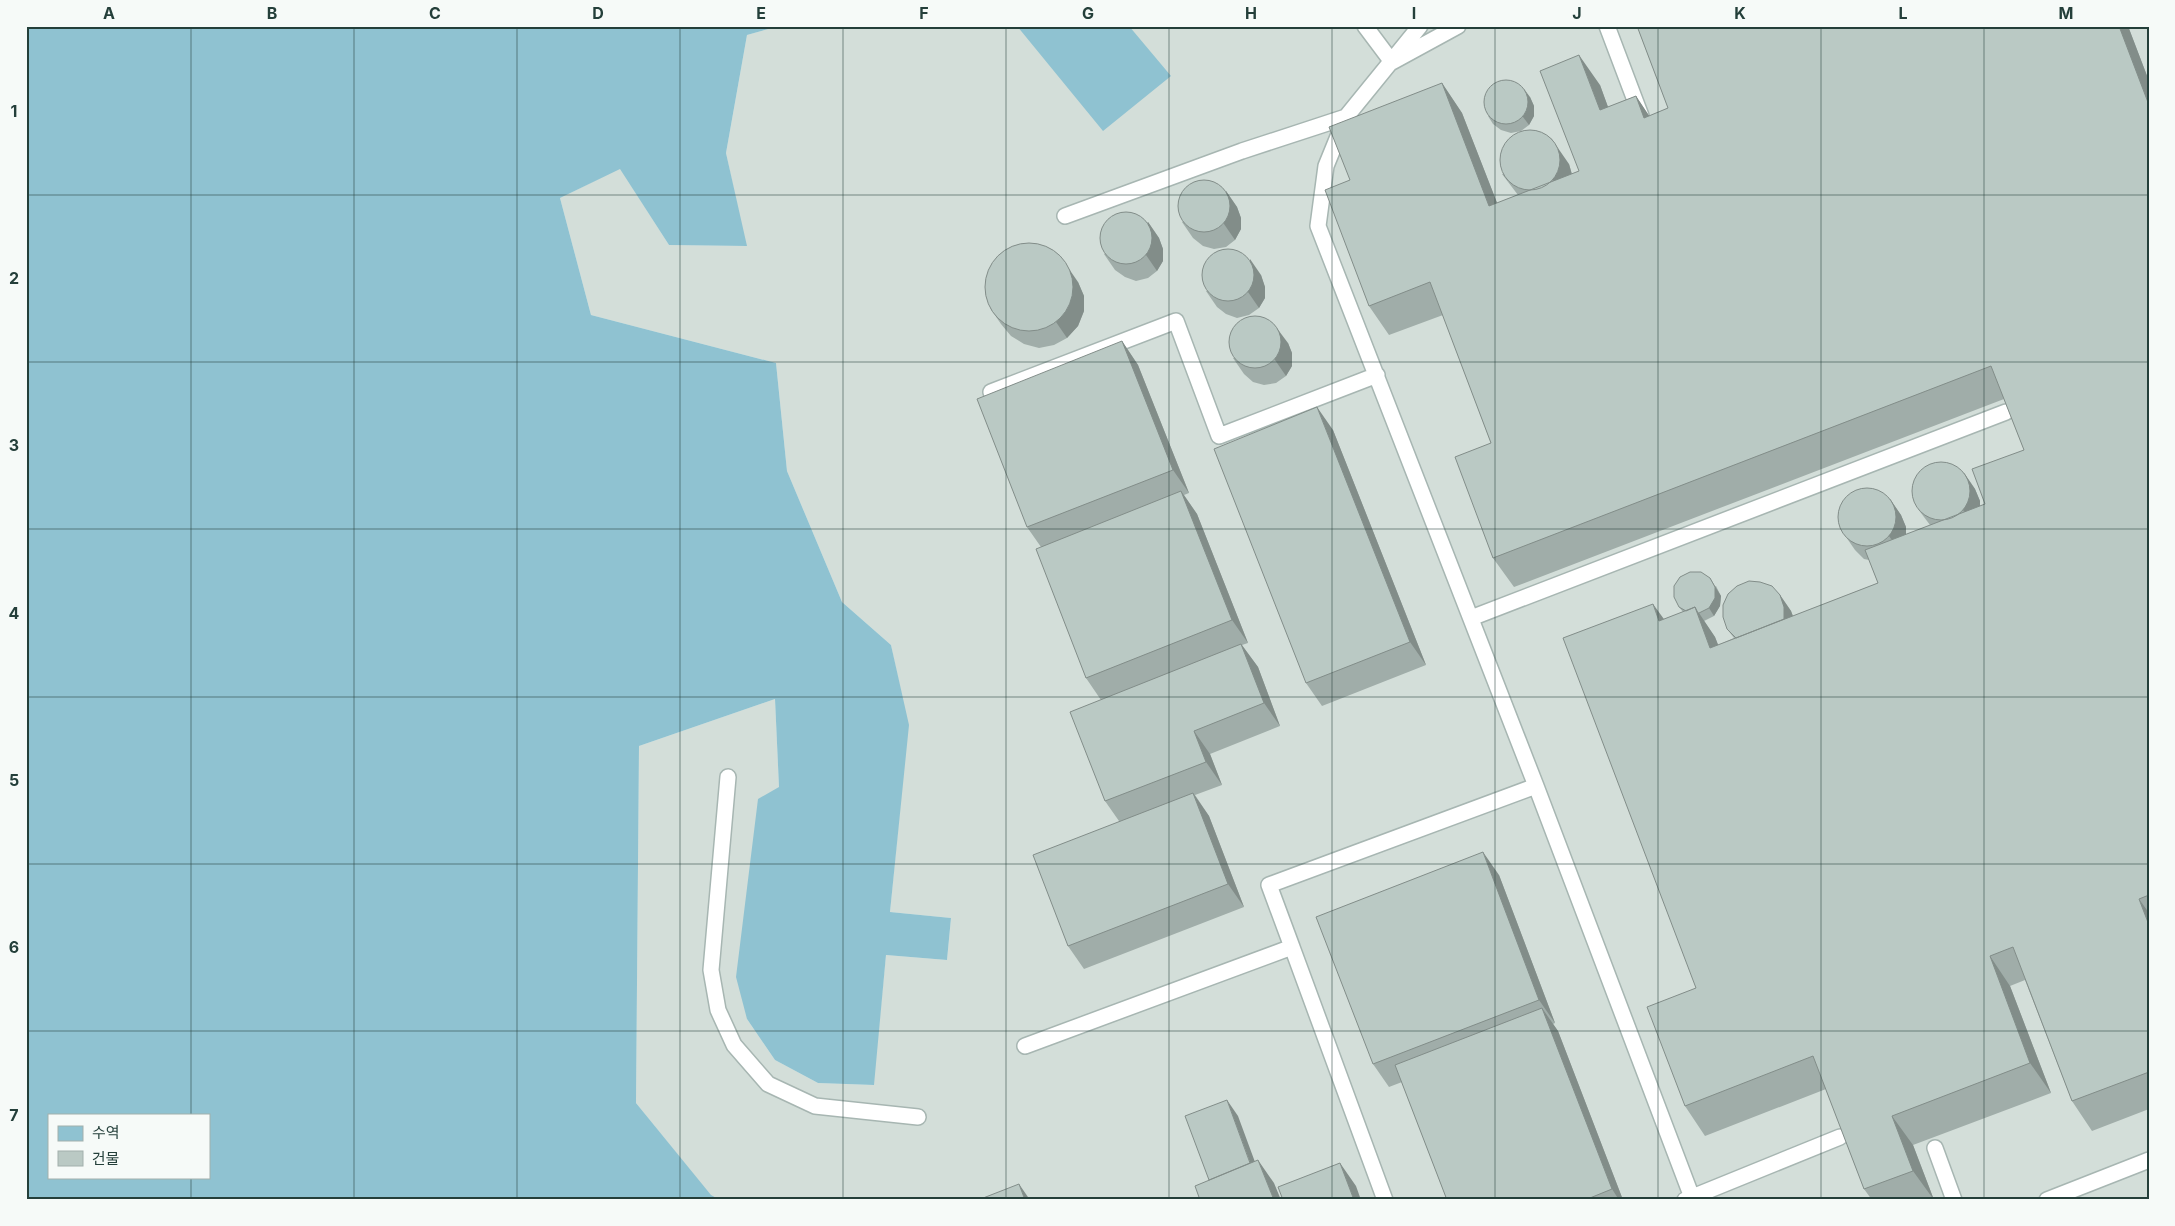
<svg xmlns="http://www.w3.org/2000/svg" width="2175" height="1226" font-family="Inter,'Noto Sans KR',sans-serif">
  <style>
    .built { fill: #d3ded9 }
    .water { fill: #8fc2d1; fill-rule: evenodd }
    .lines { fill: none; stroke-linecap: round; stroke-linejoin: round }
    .lane-casing { stroke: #a7b6b2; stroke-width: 18 }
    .lane { stroke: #fff; stroke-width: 15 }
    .wall { fill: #a0ada9 }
    .shaded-wall { fill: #828d89 }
    .building { fill: #bac9c4; stroke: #828d89 }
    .grid { fill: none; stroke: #243f3a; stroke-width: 1; stroke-opacity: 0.55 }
    .neatline { fill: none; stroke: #243f3a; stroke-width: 2 }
    .grid-label { font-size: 16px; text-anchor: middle; font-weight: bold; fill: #243f3a }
  </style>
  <rect width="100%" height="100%" fill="#e5eeea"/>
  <path class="built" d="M 779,26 L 2149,26 L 2149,1200 L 720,1200 L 711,1196 L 636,1103 L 639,746 L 775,699 L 779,787 L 747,1019 L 775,1060 L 818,1083 L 873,1085 L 886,955 L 947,960 L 951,918 L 890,912 L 908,725 L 891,645 L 842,602 L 787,471 L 776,363 L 591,315 L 560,198 L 620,168 L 669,245 L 746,246 L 726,153 L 747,35 Z"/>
  <path class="water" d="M 26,26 L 779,26 L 747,35 L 726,153 L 747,246 L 669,245 L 620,169 L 560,198 L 591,315 L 776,363 L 787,471 L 842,602 L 891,645 L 909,725 L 890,912 L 951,918 L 947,960 L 886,955 L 874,1085 L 818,1083 L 775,1060 L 747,1019 L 736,977 L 758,799 L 779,787 L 775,699 L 639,746 L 636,1103 L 711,1195 L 720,1200 L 26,1200 ZM 49,1115 L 209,1115 L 209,1177 L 49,1177 Z
    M 1017,26 L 1129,26 L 1171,76 L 1103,131 Z"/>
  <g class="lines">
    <defs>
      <path id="lane" d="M 1365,26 L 1392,62 L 1458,26
        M 1420,26 L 1346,117 L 1326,166 L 1318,226 L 1536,786 L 1693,1200
        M 1607,26 L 1641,116
        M 1065,216 L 1242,151 L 1346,117
        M 991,392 L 1176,321 L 1219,436 L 1377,375
        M 1471,618 L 2006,412
        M 728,777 L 711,970 L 718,1010 L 734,1045 L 768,1084 L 815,1106 L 918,1117
        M 1292,947 L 1385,1200
        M 1025,1046 L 1292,947 L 1269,885 L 1536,786
        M 1935,1148 L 1954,1200
        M 1685,1200 L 1840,1137
        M 2047,1200 L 2149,1160"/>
    </defs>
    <use href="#lane" class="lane-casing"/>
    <use href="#lane" class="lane"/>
  </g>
  <path class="wall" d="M 1637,26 L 2128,26 L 2149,81 L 2149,1109 L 2092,1131 L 2072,1101 L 2025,980 L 2010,986 L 2051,1093 L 1913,1145 L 1934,1200 L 1872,1200 L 1864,1189 L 1826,1089 L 1705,1136 L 1685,1106 L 1696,988 L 1664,619 L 1683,612 L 1679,607 L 1716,586 L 1721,596 L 1720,606 L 1714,616 L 1704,621 L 1715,637 L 1718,645 L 1734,638 L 1727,629 L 1780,595 L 1791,611 L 1793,616 L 1878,583 L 1869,560 L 1864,559 L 1855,550 L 1844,534 L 1890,499 L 1901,515 L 1906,527 L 1906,535 L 1930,525 L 1918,509 L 1964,473 L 1975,489 L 1980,501 L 1980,506 L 1985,504 L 2024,450 L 2004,399 L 1514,587 L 1493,558 L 1491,443 L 1443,315 L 1389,335 L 1369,306 L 1350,180 L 1442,83 L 1462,113 L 1497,203 L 1518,195 L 1502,174 L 1569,164 L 1572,174 L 1579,171 L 1600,85 L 1608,107 L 1636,96 L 1649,116 L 1668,108 Z
    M 1530,97 L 1534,106 L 1534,116 L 1529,125 L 1521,131 L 1511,133 L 1501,130 L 1493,124 L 1488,116 Z
    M 1226,191 L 1237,207 L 1241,218 L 1241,229 L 1235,240 L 1226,247 L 1214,249 L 1203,246 L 1193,238 L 1182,222 Z
    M 1148,222 L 1159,238 L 1163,249 L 1163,261 L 1157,271 L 1148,278 L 1136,281 L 1125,277 L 1115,270 L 1104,254 Z
    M 1261,275 L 1265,287 L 1265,298 L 1259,308 L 1249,315 L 1237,318 L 1226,314 L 1217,307 L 1206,291 Z
    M 1078,282 L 1084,296 L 1084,311 L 1078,326 L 1067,338 L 1054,345 L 1039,348 L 1024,344 L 1011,336 L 1001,324 L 990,308 Z
    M 1122,341 L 1138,365 L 1189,493 L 1184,495 L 1197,514 L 1248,643 L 1242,645 L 1258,667 L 1280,726 L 1210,754 L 1222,785 L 1195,795 L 1209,816 L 1244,907 L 1084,969 L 1068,946 L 1119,821 L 1105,801 L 1101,700 L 1086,678 L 1041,547 L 1027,527 Z
    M 1288,343 L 1292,353 L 1292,366 L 1286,376 L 1276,383 L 1264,385 L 1253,382 L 1244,374 L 1233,358 Z
    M 1333,430 L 1426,665 L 1322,706 L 1306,683 Z
    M 1499,875 L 1555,1023 L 1553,1024 L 1558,1031 L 1623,1200 L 1447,1200 L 1402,1082 L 1389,1087 L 1373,1064 Z"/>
  <path class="shaded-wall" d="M 2119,26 L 2128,26 L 2149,81 L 2149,105 Z
    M 1579,55 L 1600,85 L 1620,140 L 1600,110 Z
    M 1442,83 L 1462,113 L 1510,236 L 1489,206 Z
    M 1524,89 L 1530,97 L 1534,106 L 1534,116 L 1529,125 L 1523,117 Z
    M 1636,96 L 1656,126 L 1644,118 Z
    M 1551,138 L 1569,164 L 1572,175 L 1553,181 Z
    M 1226,191 L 1237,207 L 1241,218 L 1241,229 L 1235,240 L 1224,224 Z
    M 1148,222 L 1159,238 L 1163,249 L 1163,261 L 1157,271 L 1146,255 Z
    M 1250,259 L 1261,275 L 1265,287 L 1265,298 L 1259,308 L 1248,292 Z
    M 1067,266 L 1078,282 L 1084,296 L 1084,311 L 1078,326 L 1067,338 L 1056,322 Z
    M 1276,327 L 1288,343 L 1292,353 L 1292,366 L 1286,376 L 1275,360 Z
    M 1122,341 L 1138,365 L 1189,493 L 1173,470 Z
    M 1317,407 L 1333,430 L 1426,665 L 1410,642 Z
    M 1964,473 L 1975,489 L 1980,501 L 1980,514 L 1974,526 L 1963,510 Z
    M 1181,491 L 1197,514 L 1248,643 L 1232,620 Z
    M 1890,499 L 1901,515 L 1906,527 L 1906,540 L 1900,552 L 1889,536 Z
    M 1710,578 L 1721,596 L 1720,606 L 1714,616 L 1709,608 Z
    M 1780,595 L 1791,611 L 1795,622 L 1779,630 Z
    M 1653,604 L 1674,633 L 1659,621 Z
    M 1695,607 L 1715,637 L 1731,677 L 1710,648 Z
    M 1241,644 L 1258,667 L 1280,726 L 1264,703 Z
    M 1194,731 L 1210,754 L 1222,785 L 1206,762 Z
    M 1193,793 L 1209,816 L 1244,907 L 1228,884 Z
    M 1483,852 L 1499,875 L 1555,1023 L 1539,1000 Z
    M 2139,899 L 2149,913 L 2149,925 Z
    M 1990,956 L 2010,986 L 2051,1093 L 2030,1063 Z
    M 1542,1008 L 1558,1031 L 1623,1200 L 1619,1200 L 1612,1189 Z
    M 1227,1100 L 1238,1116 L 1262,1181 L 1251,1165 Z
    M 1892,1116 L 1913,1145 L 1934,1200 L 1913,1171 Z
    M 1258,1160 L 1274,1183 L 1281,1200 L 1274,1200 Z
    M 1340,1163 L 1356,1186 L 1361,1200 L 1354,1200 Z
    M 1019,1184 L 1030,1200 L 1025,1200 Z"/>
  <path class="building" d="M 1637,26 L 2119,26 L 2149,105 L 2149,895 L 2139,899 L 2149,925 L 2149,1072 L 2072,1101 L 2013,947 L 1990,956 L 2030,1063 L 1892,1116 L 1913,1171 L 1864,1189 L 1813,1056 L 1685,1106 L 1647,1007 L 1696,988 L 1563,638 L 1653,604 L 1659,621 L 1695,607 L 1710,648 L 1878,583 L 1865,550 L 1985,504 L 1972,469 L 2024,450 L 1991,366 L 1493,558 L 1455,457 L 1491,443 L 1430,282 L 1369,306 L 1325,190 L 1350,180 L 1329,127 L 1442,83 L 1489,206 L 1579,171 L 1540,71 L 1579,55 L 1600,110 L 1636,96 L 1644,118 L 1668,108 Z
    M1484 102a22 22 0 1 1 44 0a22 22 0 1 1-44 0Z
    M1500 160a30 30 0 1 1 60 0a30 30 0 1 1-60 0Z
    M1178 206a26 26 0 1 1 52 0a26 26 0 1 1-52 0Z
    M1100 238a26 26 0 1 1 52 0a26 26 0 1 1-52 0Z
    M985 287a44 44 0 1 1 88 0a44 44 0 1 1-88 0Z
    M1202 275a26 26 0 1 1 52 0a26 26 0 1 1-52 0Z
    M1229 342a26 26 0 1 1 52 0a26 26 0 1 1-52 0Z
    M 1122,341 L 1173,470 L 1027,527 L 977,399 Z
    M 1317,407 L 1410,642 L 1306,683 L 1214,449 Z
    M1912 491a29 29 0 1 1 58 0a29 29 0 1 1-58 0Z
    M1838 517a29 29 0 1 1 58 0a29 29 0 1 1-58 0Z
    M 1181,491 L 1232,620 L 1086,678 L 1036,549 Z
    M 1690,572 L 1701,572 L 1710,578 L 1715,587 L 1715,598 L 1709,608 L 1699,613 L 1698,613 L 1695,607 L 1686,611 L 1679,607 L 1674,597 L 1674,586 L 1680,577 Z
    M 1749,581 L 1760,582 L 1772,586 L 1780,595 L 1784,607 L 1784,619 L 1736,638 L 1727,629 L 1723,617 L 1723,605 L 1728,594 L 1737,586 Z
    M 1241,644 L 1264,703 L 1194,731 L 1206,762 L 1105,801 L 1070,712 Z
    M 1193,793 L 1228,884 L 1068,946 L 1033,855 Z
    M 1483,852 L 1539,1000 L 1373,1064 L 1316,917 Z
    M 1542,1008 L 1612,1189 L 1585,1200 L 1447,1200 L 1395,1065 Z
    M 1227,1100 L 1250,1163 L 1209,1180 L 1185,1116 Z
    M 1258,1160 L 1274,1200 L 1200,1200 L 1195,1186 Z
    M 1340,1163 L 1354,1200 L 1283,1200 L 1278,1187 Z
    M 1019,1184 L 1025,1200 L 978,1200 Z"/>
  <path class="grid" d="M 191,26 L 191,1115M 354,26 L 354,1200M 517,26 L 517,1200M 680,26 L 680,1200M 843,26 L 843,1200M 1006,26 L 1006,1200M 1169,26 L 1169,1200M 1332,26 L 1332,1200M 1495,26 L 1495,1200M 1658,26 L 1658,1200M 1821,26 L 1821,1200M 1984,26 L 1984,1200M 26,195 L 2149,195M 26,362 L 2149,362M 26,529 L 2149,529M 26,697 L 2149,697M 26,864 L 2149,864M 26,1031 L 2149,1031M 191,1177 L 191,1200"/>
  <rect width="2175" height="1226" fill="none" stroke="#f6faf8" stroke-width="55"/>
  <rect x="48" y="1114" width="162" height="65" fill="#f6faf8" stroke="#a2afac"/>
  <rect x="58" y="1126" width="25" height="15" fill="#8fc2d1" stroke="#a2afac"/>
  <text x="92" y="1138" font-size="15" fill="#243f3a">수역</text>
  <rect x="58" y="1151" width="25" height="15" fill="#bac9c4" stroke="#a2afac"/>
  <text x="92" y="1164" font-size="15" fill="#243f3a">건물</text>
  <rect x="28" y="28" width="2120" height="1170" class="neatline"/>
  <g class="grid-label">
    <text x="109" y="19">A</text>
    <text x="272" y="19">B</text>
    <text x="435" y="19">C</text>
    <text x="598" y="19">D</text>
    <text x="761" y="19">E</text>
    <text x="924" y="19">F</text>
    <text x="1088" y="19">G</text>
    <text x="1251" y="19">H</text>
    <text x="1414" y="19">I</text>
    <text x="1577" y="19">J</text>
    <text x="1740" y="19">K</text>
    <text x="1903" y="19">L</text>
    <text x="2066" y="19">M</text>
    <text x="14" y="117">1</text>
    <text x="14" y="284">2</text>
    <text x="14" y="451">3</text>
    <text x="14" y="619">4</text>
    <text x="14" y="786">5</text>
    <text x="14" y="953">6</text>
    <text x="14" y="1121">7</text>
  </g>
</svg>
